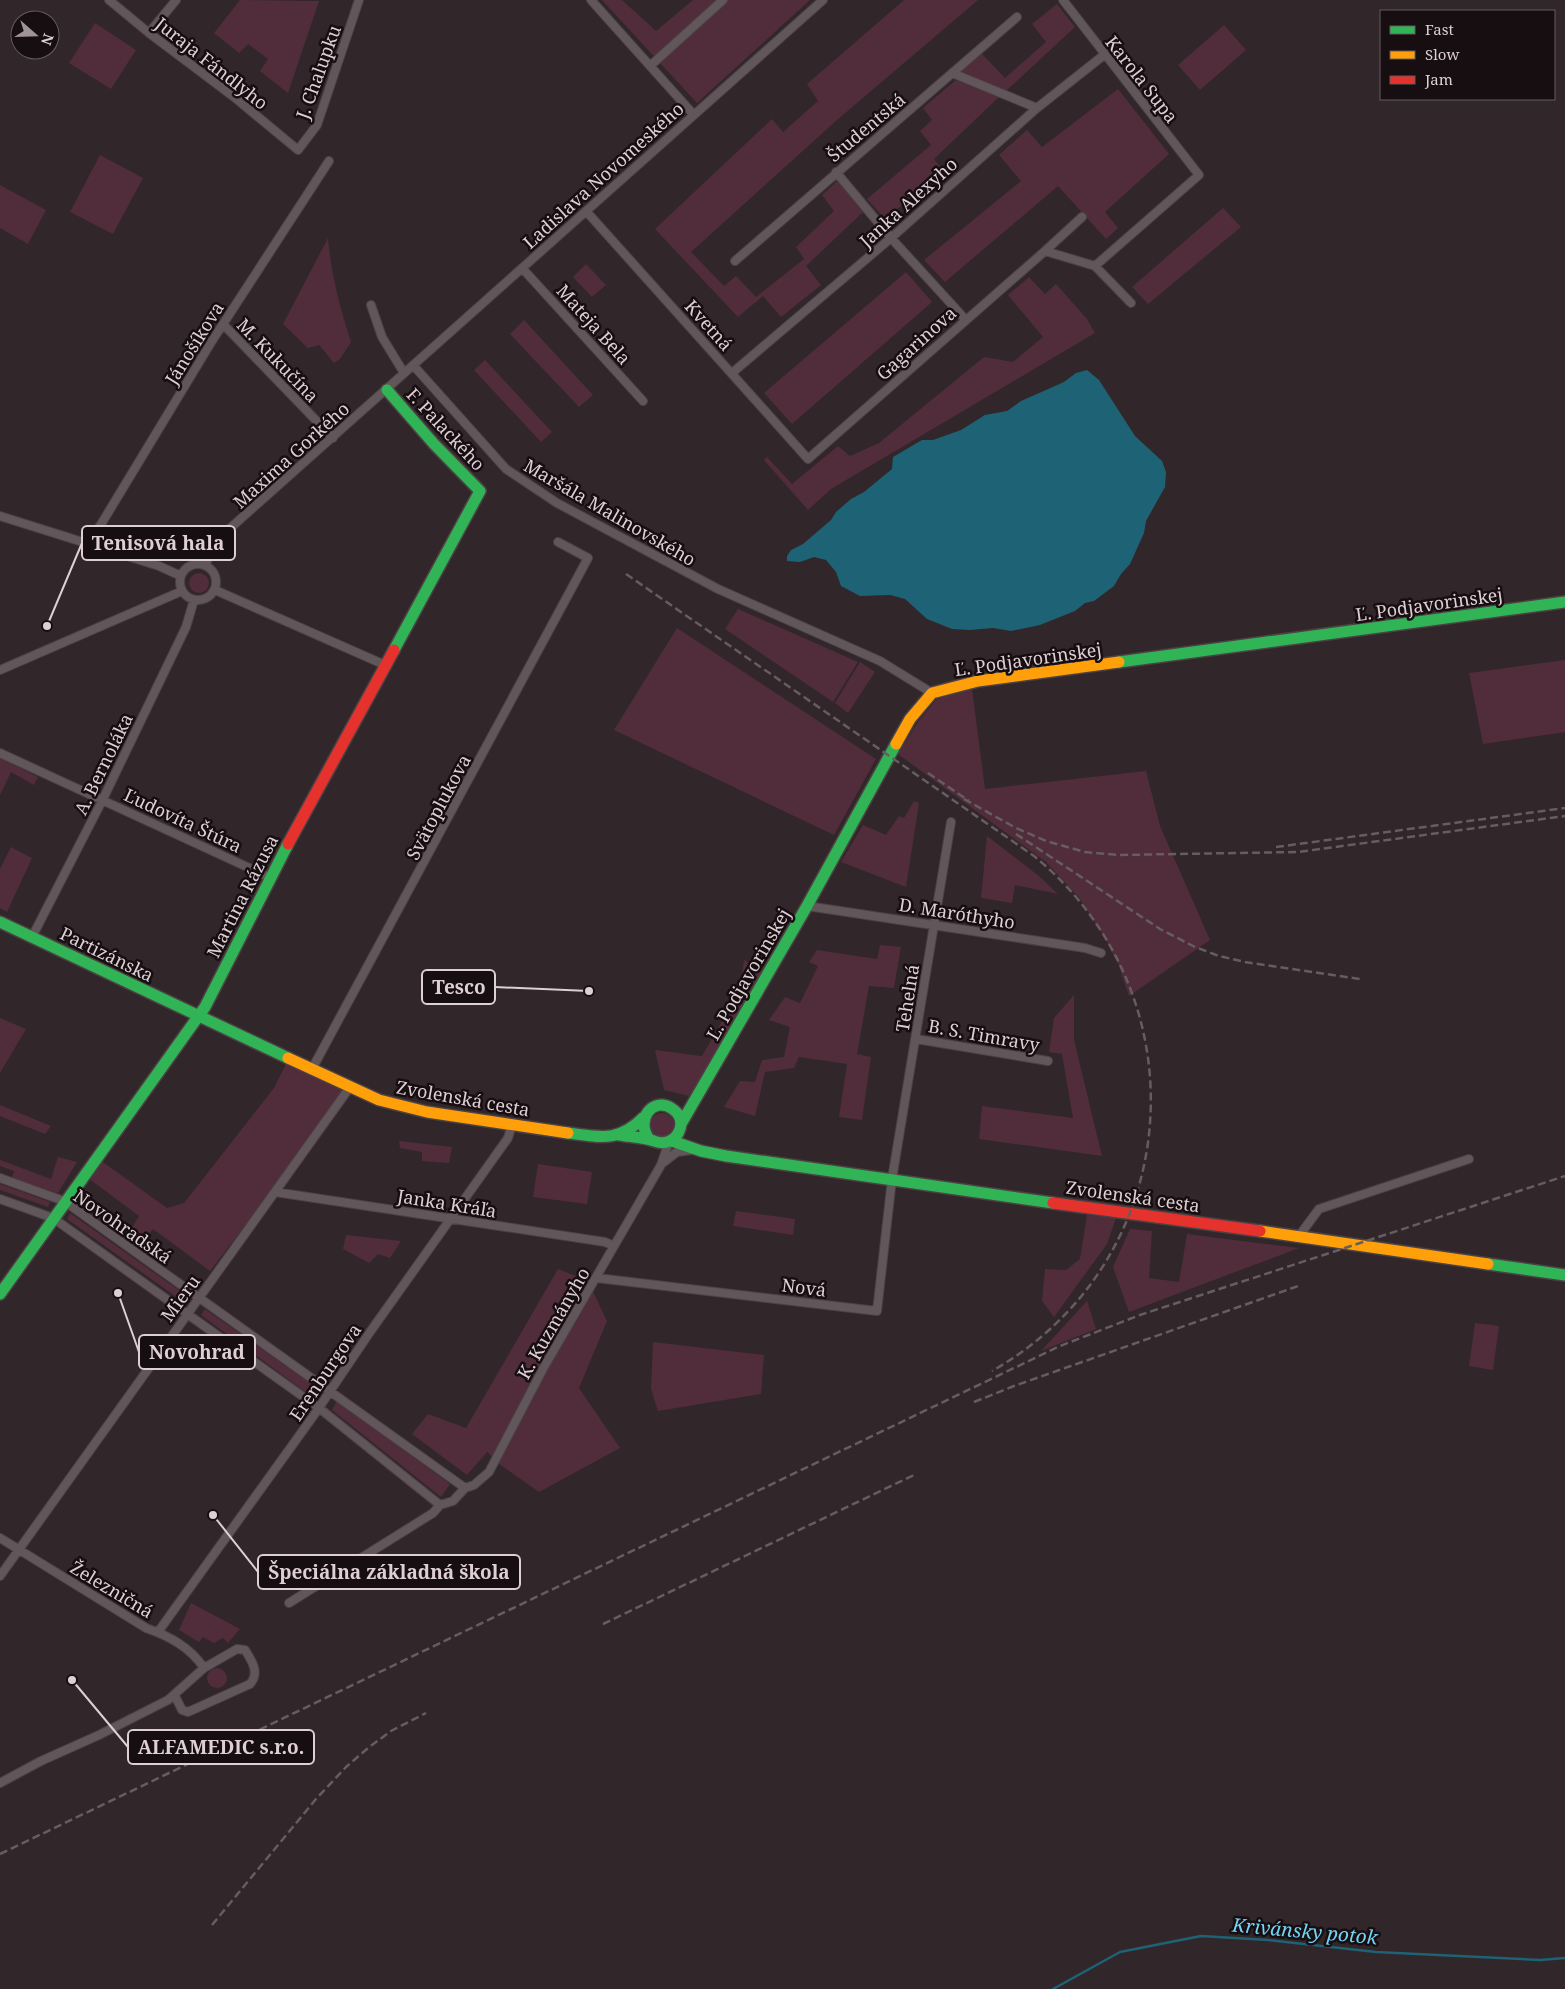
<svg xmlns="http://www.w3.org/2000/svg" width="1565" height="1989" font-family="'Noto Serif',serif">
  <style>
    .green { fill: #512d3b }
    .water { fill: #1e6276 }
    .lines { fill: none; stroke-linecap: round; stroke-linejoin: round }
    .stream { stroke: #1e6276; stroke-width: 2.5 }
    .street-casing { stroke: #4c4245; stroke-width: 10 }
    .fast-casing { stroke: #4c4245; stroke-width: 14 }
    .slow-casing { stroke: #4c4245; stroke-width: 14 }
    .jam-casing { stroke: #4c4245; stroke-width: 14 }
    .street { stroke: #61575a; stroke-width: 8 }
    .fast { stroke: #30b455; stroke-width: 11 }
    .slow { stroke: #ff9f0a; stroke-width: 11 }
    .jam { stroke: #e5322d; stroke-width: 11 }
    .rail { stroke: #665d60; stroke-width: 2.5; stroke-dasharray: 8 4; stroke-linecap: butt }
    .labels { text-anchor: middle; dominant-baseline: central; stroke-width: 5; stroke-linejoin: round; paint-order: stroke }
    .street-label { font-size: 18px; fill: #decfd4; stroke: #170e11 }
    .water-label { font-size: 19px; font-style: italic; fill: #73d5f6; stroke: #170e11 }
    .leader { fill: none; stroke: #decfd4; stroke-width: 2 }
    .callout-dot { fill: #decfd4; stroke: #170e11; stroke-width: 2 }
    .callout { fill: #170e11; stroke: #decfd4; stroke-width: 2 }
    .callout-label { font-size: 19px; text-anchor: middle; font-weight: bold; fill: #decfd4 }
  </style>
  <rect width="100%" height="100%" fill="#312629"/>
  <path class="green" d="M 240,0 L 319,1 L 288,93 L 260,71 L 268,59 L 248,44 L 239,53 L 214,33 Z
    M 602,0 L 622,0 L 656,31 L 693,0 L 810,0 L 697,103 Z
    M 904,0 L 978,0 L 837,120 L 691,252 L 724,286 L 736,276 L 756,297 L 804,259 L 796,247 L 834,211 L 822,195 L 837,181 L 863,212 L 806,266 L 821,285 L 781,317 L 763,296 L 738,317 L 655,229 L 772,119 L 783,132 L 818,101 L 807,84 Z
    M 1057,4 L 1075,27 L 1005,92 L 960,72 L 982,54 L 1005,78 L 1046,42 L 1032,24 Z
    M 95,23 L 136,50 L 111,89 L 69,63 Z
    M 1224,25 L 1246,50 L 1200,90 L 1178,65 Z
    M 956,80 L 999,97 L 934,159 L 944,171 L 885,219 L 867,199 L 931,145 L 920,131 L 932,120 L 923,108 Z
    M 1118,89 L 1169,154 L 1105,212 L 1118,228 L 1106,239 L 1058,186 L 945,282 L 924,260 L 1021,181 L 999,155 L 1027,130 L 1042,147 Z
    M 100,155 L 143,178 L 113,234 L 70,212 Z
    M 0,185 L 46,210 L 28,244 L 0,228 Z
    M 1223,208 L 1241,227 L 1148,304 L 1132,287 Z
    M 328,238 C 331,274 340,308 351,342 L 340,359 L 334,363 L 319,345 L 308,348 L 283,324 Z
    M 586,264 L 606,285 L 592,297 L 573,277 Z
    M 906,272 L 932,302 L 792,424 L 764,393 Z
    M 1029,277 L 1045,294 L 1056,284 L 1087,319 L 1095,333 L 831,489 L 808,510 L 764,460 L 767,457 L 792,484 L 838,446 L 850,456 L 879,443 L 984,357 L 1013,362 L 1043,337 L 1008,295 Z
    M 524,320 L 593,395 L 579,407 L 510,334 Z
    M 485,360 L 552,432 L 541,442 L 474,370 Z
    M189 583a10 10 0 1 1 20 0a10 10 0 1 1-20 0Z
    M 738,609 L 858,662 L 833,702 L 725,629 Z
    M 677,628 L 876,759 L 834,835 L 614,730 Z
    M 1565,660 L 1565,732 L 1483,744 L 1469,673 Z
    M 860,662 L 875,672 L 848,713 L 835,703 Z
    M 972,689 L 985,789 L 1146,771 L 1160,826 L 1210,940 L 1129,996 L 1119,966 L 1103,935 L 1080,899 L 1046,862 L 898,754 L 918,722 L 937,699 Z
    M 0,758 L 38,777 L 34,785 L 11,772 L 0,795 Z
    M 914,801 L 919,803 L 906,887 L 841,862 L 863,825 L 886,835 L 899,816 L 904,818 Z
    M 987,836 L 1039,876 L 1058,894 L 1015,885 L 1012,903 L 981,898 Z
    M 11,847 L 32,858 L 7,912 L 0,908 L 0,869 Z
    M 880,945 L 901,947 L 894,988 L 869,986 L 857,1054 L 871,1057 L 862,1120 L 839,1117 L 847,1064 L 799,1057 L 794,1068 L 765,1072 L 755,1116 L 724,1107 L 740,1081 L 755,1082 L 762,1060 L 784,1057 L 790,1027 L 769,1020 L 785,997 L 800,1003 L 818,966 L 809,962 L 817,950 L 877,959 Z
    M 744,960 L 764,970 L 703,1078 L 689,1096 L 664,1090 L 655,1050 L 702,1056 L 740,990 Z
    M 1074,995 L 1074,1040 L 1102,1156 L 979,1139 L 982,1106 L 1073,1118 L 1062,1054 L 1049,1052 L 1054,1018 Z
    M 0,1018 L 26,1029 L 0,1073 Z
    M 286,1064 L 348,1092 L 210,1271 L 153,1229 L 142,1244 L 128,1234 L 139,1216 L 88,1178 L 100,1160 L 167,1208 L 184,1203 L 274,1088 Z
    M 0,1105 L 51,1126 L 45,1134 L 0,1116 Z
    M650 1125a12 12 0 1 1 24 0a12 12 0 1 1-24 0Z
    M 399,1141 L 452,1147 L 449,1163 L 422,1161 L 422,1152 L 400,1148 Z
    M 58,1157 L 77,1162 L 58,1193 L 12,1178 L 14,1171 L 0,1166 L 0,1160 L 51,1179 Z
    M 538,1164 L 592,1172 L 587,1204 L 533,1197 Z
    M 0,1184 L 50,1202 L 48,1207 L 0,1190 Z
    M 736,1211 L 795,1219 L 793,1235 L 733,1226 Z
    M 70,1213 L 187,1296 L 182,1301 L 67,1219 Z
    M 1087,1215 L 1116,1218 L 1107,1244 L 1054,1317 L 1042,1301 L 1045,1269 L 1066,1270 L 1080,1259 Z
    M 1130,1229 L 1152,1231 L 1149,1278 L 1179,1282 L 1187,1234 L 1299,1248 L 1129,1312 L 1113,1267 Z
    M 346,1235 L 401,1241 L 390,1258 L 378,1254 L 369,1263 L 343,1249 Z
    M 558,1269 L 588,1281 L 607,1321 L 579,1388 L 620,1448 L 539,1492 L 502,1466 L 487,1452 L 467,1475 L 412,1434 L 428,1414 L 466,1428 Z
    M 1087,1301 L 1096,1329 L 1041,1351 Z
    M 205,1309 L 317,1388 L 311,1396 L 201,1315 Z
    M 1475,1323 L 1499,1326 L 1493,1370 L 1469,1366 Z
    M 653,1342 L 764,1355 L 761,1394 L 658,1411 L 651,1389 Z
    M 337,1401 L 450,1484 L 441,1497 L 332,1410 Z
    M 191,1603 L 240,1629 L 228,1643 L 223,1638 L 214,1643 L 203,1637 L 199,1642 L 179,1630 Z
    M207 1678a10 10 0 1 1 20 0a10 10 0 1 1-20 0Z"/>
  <path class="water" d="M 1087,370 L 1099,380 L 1135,436 L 1162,461 L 1166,472 L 1165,487 L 1146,521 L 1144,533 L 1130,564 L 1121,574 L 1114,586 L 1094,601 L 1085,603 L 1075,611 L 1040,625 L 1011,631 L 993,628 L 970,630 L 952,629 L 927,619 L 905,599 L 890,595 L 860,596 L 841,586 L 836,572 L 826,560 L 814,557 L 800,562 L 787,561 L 787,556 L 791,550 L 803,544 L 831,520 L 836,512 L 851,499 L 864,492 L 892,469 L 893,457 L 922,440 L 933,440 L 961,430 L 985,415 L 1007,411 L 1021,401 L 1064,382 L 1076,373 Z"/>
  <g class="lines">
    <path class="stream" d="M 1053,1989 L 1120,1952 L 1201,1936 L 1268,1940 L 1376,1952 L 1540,1960 L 1565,1958"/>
    <defs>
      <path id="street" d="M 109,0 L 149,33 L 234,97 L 298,150 L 317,125 L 359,0
        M 591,0 L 694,115
        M 1063,0 L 1199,175 L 1095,266
        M 149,33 L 176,0
        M 650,66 L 723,0
        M 952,73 L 1037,108
        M 836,172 L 891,238 L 965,319
        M 586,211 L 808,459 L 1045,251 L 1095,266 L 1131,303
        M 1045,251 L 1082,217
        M 735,261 L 1017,17
        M 522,268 L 643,401
        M 371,305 L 382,337 L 404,373
        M 223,324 L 333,438
        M 413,365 L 506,469 L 557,503 L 718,589 L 880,661 L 932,693
        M 732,373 L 891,238 L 1037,108 L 1104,55
        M 0,516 L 159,566 L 181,576
        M 86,543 L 100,526 L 212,341 L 329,161
        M180 582a18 18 0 1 1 36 0a18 18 0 1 1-36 0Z
        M 205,565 L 218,539 L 823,0
        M 215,590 L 385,665
        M 0,670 L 182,591
        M 0,753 L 271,878
        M 807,906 L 1085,948 L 1101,953
        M 32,937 L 103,799 L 186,627 L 194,600
        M 916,1039 L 1048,1061
        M 312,1069 L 588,558 L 558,542
        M 664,1162 L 677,1152 L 692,1150
        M 0,1178 L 64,1201 L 465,1488
        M 275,1192 L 605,1242 L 614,1246
        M 0,1199 L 53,1218 L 319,1408 L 440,1505
        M 1299,1236 L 1319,1209 L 1469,1159
        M 597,1278 L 877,1311 L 892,1179 L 951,822
        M 0,1538 L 146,1628 C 169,1636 190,1647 204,1668
        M 0,1576 L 350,1087
        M 289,1603 L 433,1513 L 440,1505 L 453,1501 L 465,1488 L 474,1485 L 489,1472 L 544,1367 L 661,1165 L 669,1142
        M 158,1632 L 314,1415 L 370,1332 L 508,1138 L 512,1125
        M 0,1783 L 41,1761 L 99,1735 L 168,1700 L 204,1668 L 237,1649 L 245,1650 C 252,1661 260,1673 250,1684 L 188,1712 L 182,1710 L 175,1696"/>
      <path id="fast" d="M 387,390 L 434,444 L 480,491 L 394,650
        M 1119,662 L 1565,602
        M 0,922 L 288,1058
        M 681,1124 L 807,906 L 896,744
        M 568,1133 C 601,1137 618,1143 644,1117
        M 619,1135 C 631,1137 643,1137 654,1141 C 676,1150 692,1120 671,1108 C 653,1097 635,1119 649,1139
        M 672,1141 L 701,1151 L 726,1156 L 1053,1203
        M 1488,1264 L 1565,1275
        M 0,1294 L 205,1007 L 288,844"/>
      <path id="slow" d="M 896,744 L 910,719 L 932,693 L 978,681 L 1119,662
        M 288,1058 L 379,1100 L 427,1112 L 568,1133
        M 1260,1231 L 1488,1264"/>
      <path id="jam" d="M 288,844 L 394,650
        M 1053,1203 L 1260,1231"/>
    </defs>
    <use href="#street" class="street-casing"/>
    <use href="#fast" class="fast-casing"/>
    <use href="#slow" class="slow-casing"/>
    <use href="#jam" class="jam-casing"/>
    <use href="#street" class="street"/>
    <use href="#fast" class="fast"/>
    <use href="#slow" class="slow"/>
    <use href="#jam" class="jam"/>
    <path class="rail" d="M 626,574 L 1034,856 C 1205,996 1186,1261 992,1371
      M 928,773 L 969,801
      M 964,799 L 1016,828 L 1046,841 L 1085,852 L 1118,855 L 1298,852 L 1565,816
      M 1016,834 L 1160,929 L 1195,947 L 1219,956 L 1245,962 L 1360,979
      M 1276,847 L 1565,808
      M 974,1402 L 1014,1386 L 1301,1285
      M 603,1624 L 916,1474
      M 0,1854 L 1060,1346 L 1140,1315 L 1565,1176
      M 212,1925 L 316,1799 L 346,1767 L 368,1748 L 391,1731 L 426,1713"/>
  </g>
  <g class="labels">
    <g class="street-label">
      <text transform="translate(212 63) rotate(38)">Juraja Fándlyho</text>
      <text transform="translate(318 72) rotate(-70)">J. Chalupku</text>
      <text transform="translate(1142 79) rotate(52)">Karola Supa</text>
      <text transform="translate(866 127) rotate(-40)">Študentská</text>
      <text transform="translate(603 175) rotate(-42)">Ladislava Novomeského</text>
      <text transform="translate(908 202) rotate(-42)">Janka Alexyho</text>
      <text transform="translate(594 324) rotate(48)">Mateja Bela</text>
      <text transform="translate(709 325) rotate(48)">Kvetná</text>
      <text transform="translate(194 343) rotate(-58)">Jánošíkova</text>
      <text transform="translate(916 343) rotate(-42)">Gagarinova</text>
      <text transform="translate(278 360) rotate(46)">M. Kukučína</text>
      <text transform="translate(446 429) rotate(47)">F. Palackého</text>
      <text transform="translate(291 455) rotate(-42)">Maxima Gorkého</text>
      <text transform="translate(610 512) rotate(30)">Maršála Malinovského</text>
      <text transform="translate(1429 604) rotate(-8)">Ľ. Podjavorinskej</text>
      <text transform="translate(1028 659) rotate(-8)">Ľ. Podjavorinskej</text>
      <text transform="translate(103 764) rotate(-64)">A. Bernoláka</text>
      <text transform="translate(438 807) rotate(-62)">Svätoplukova</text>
      <text transform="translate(183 820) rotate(25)">Ľudovíta Štúra</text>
      <text transform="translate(242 896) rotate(-63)">Martina Rázusa</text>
      <text transform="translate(957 913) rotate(9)">D. Maróthyho</text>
      <text transform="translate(107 954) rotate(26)">Partizánska</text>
      <text transform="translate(748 974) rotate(-60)">Ľ. Podjavorinskej</text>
      <text transform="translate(907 998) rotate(-81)">Tehelná</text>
      <text transform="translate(984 1035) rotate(10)">B. S. Timravy</text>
      <text transform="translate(463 1098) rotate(10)">Zvolenská cesta</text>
      <text transform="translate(1133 1196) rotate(8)">Zvolenská cesta</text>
      <text transform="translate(447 1203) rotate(9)">Janka Kráľa</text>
      <text transform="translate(123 1226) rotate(35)">Novohradská</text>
      <text transform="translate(804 1287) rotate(7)">Nová</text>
      <text transform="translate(180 1298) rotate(-54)">Mieru</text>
      <text transform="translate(553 1323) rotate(-60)">K. Kuzmányho</text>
      <text transform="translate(325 1372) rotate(-56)">Erenburgova</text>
      <text transform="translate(112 1589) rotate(31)">Železničná</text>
    </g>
    <g class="water-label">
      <text transform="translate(1305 1931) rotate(5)">Krivánsky potok</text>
    </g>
  </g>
  <path class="leader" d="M47 626L82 543M589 991L495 987M118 1293L139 1352M213 1515L258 1572M72 1680L128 1747"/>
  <g class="callout-dot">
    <circle cx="47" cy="626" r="5"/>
    <circle cx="589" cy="991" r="5"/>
    <circle cx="118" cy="1293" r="5"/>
    <circle cx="213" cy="1515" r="5"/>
    <circle cx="72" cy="1680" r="5"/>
  </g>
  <g class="callout">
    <rect x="82" y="526" width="153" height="34" rx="5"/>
    <rect x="422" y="970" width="73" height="34" rx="5"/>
    <rect x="139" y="1335" width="116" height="34" rx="5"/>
    <rect x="258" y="1555" width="262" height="34" rx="5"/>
    <rect x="128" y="1730" width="186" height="34" rx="5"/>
  </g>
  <g class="callout-label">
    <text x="158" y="550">Tenisová hala</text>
    <text x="459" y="994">Tesco</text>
    <text x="197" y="1359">Novohrad</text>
    <text x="389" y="1579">Špeciálna základná škola</text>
    <text x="221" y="1754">ALFAMEDIC s.r.o.</text>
  </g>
  <rect x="1380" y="10" width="175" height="90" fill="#170e11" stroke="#675b5f"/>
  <rect x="1390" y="26" width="25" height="8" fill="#30b455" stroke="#675b5f"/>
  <text x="1425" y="35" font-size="15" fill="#decfd4">Fast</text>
  <rect x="1390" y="51" width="25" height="8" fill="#ff9f0a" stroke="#675b5f"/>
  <text x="1425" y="60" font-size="15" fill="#decfd4">Slow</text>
  <rect x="1390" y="76" width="25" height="8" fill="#e5322d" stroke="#675b5f"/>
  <text x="1425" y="85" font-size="15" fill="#decfd4">Jam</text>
  <g transform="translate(35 35) rotate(110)"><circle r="24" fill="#170e11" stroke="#675b5f"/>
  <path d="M0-4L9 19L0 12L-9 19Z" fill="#a19498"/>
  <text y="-8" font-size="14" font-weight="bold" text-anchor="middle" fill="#decfd4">N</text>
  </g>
</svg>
